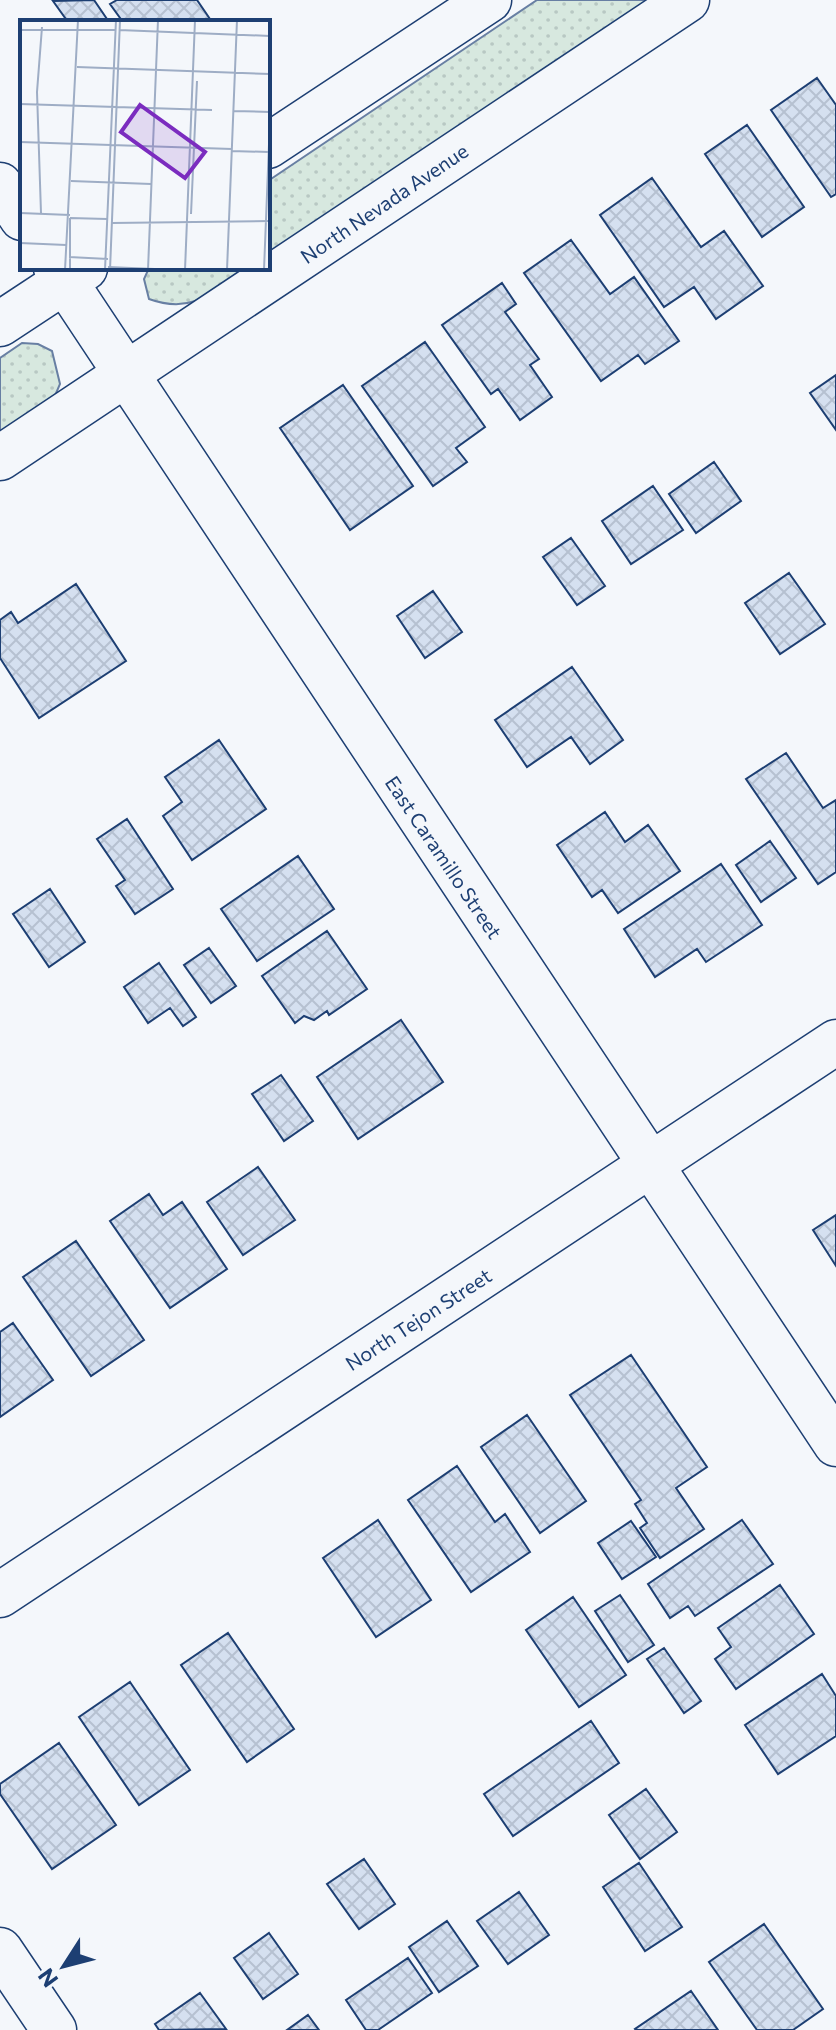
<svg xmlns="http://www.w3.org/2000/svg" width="836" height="2030" font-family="Commissioner,sans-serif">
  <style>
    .grass { fill: url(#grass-dots); stroke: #687fa3; stroke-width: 2 }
    .building { fill: url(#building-cross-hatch); stroke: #1d3f73; stroke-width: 2 }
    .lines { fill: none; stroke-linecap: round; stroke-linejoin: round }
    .minor-casing { stroke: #1d3f73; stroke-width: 47 }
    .major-casing { stroke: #1d3f73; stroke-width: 47 }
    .minor { stroke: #f4f7fb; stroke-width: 44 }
    .major { stroke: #f4f7fb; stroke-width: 44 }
    .labels { text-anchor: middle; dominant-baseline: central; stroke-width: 6; stroke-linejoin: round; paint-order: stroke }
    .street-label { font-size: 20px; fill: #1d3f73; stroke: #f4f7fb }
    .inset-road { fill: none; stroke: #9eadc5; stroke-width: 2 }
    .view { fill: #7b2cbf; fill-opacity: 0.15; stroke: #7b2cbf; stroke-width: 4 }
    .inset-edge { fill: none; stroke: #1d3f73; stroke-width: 4 }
  </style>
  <defs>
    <pattern id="grass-dots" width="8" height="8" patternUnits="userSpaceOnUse" patternTransform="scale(2)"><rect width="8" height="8" fill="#d7e8df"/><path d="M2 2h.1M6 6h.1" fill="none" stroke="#b8c8c3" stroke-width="1.8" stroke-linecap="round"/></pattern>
    <pattern id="building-cross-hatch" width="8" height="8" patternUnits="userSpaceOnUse" patternTransform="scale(2)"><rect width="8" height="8" fill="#d5e0f0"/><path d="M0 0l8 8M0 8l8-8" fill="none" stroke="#b6c1d1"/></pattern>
  </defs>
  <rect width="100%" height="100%" fill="#f4f7fb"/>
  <path class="grass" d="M 537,0 L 649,0 L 268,254 L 268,181 Z
    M 149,268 L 247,268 C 212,292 193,315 149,299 L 144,279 Z
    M 22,343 L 38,344 L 52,351 L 60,384 L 54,398 L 0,433 L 0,358 Z"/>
  <path class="building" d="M 94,0 L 109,22 L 68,22 L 53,1 Z
    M 117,0 L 197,0 L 212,22 L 123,22 L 110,4 Z
    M 817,78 L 836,105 L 836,194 L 831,197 L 771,110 Z
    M 747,125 L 804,207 L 762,237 L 705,154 Z
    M 652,178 L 701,247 L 724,231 L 763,286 L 716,319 L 694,287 L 664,307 L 600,215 Z
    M 571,240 L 610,294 L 634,277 L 679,341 L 645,364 L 638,355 L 601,381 L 524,273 Z
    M 502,283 L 516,304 L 505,312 L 539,359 L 530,365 L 552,397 L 520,420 L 498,389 L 491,394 L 442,325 Z
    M 425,342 L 485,427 L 456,448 L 467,462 L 433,486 L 362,386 Z
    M 836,375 L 836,430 L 810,393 Z
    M 343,385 L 413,486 L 350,530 L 280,428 Z
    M 714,462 L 741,501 L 696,533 L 669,494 Z
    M 653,486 L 683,530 L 631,564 L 602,521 Z
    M 571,538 L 605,586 L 577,605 L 543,557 Z
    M 789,573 L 825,624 L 780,654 L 745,603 Z
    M 76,584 L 126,661 L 39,718 L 0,658 L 0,620 L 11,612 L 18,623 Z
    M 433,591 L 462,632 L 425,658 L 397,616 Z
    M 572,667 L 623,740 L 590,764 L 571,737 L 527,767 L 495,720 Z
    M 219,740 L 266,809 L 192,860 L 163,816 L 182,802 L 165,777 Z
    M 786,753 L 823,808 L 836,800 L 836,872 L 818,884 L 746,779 Z
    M 605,812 L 625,842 L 648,825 L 680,871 L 618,913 L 602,890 L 592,897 L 557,845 Z
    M 127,819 L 173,889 L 135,914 L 116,886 L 125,880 L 97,839 Z
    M 770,841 L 796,878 L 761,902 L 736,865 Z
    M 298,856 L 334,909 L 257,961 L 221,909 Z
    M 721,864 L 762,925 L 706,962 L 697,949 L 655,977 L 624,929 Z
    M 50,889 L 85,942 L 49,967 L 13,914 Z
    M 327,931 L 367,989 L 329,1015 L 327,1011 L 314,1020 L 304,1016 L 295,1023 L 262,976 Z
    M 209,948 L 236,986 L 211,1003 L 184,965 Z
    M 159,963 L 196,1017 L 183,1026 L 170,1008 L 148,1023 L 124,987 Z
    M 401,1020 L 443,1082 L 358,1139 L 317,1077 Z
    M 281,1075 L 313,1121 L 284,1141 L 252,1094 Z
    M 258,1167 L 295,1220 L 243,1255 L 207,1202 Z
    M 149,1194 L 163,1215 L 182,1202 L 227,1269 L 170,1308 L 110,1221 Z
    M 836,1215 L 836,1266 L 813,1230 Z
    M 76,1241 L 144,1340 L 91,1376 L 23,1277 Z
    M 13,1323 L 53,1380 L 0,1417 L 0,1332 Z
    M 631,1355 L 707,1467 L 676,1488 L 704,1529 L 660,1558 L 640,1528 L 647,1523 L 635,1504 L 641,1500 L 570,1395 Z
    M 527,1415 L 586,1501 L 540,1533 L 481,1447 Z
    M 457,1466 L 495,1522 L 505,1514 L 530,1552 L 471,1592 L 408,1500 Z
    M 378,1520 L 431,1600 L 376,1637 L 323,1558 Z
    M 742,1520 L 773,1564 L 695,1616 L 688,1606 L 670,1618 L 648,1584 Z
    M 631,1521 L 656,1557 L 622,1579 L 598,1543 Z
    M 780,1585 L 814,1634 L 736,1689 L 715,1659 L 731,1647 L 718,1628 Z
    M 620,1595 L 654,1645 L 628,1662 L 595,1611 Z
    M 573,1597 L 626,1675 L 579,1707 L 526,1630 Z
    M 228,1633 L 294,1729 L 247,1762 L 181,1665 Z
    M 664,1648 L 701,1701 L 684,1713 L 647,1659 Z
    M 822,1674 L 836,1696 L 836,1736 L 778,1774 L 745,1725 Z
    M 130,1682 L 190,1770 L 139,1805 L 79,1717 Z
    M 591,1721 L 619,1763 L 513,1836 L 484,1794 Z
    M 59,1743 L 116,1825 L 52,1869 L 0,1794 L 0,1784 Z
    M 646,1789 L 677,1832 L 640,1859 L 609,1815 Z
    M 364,1859 L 395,1904 L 359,1929 L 327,1884 Z
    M 639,1863 L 682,1927 L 645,1951 L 603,1887 Z
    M 519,1892 L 549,1935 L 508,1964 L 477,1921 Z
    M 447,1921 L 478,1966 L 439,1992 L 409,1947 Z
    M 764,1924 L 823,2009 L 793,2030 L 757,2030 L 709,1962 Z
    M 269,1933 L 298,1974 L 263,1999 L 234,1958 Z
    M 408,1958 L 432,1993 L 378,2030 L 366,2030 L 346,2000 Z
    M 691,1991 L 718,2030 L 636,2030 L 635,2029 Z
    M 200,1993 L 226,2029 L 159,2030 L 155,2024 Z
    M 308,2015 L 319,2030 L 287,2030 Z"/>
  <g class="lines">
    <defs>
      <path id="minor" d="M 0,185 L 22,218
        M 56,268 L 836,1444
        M 0,1595 L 836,1042
        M 0,1950 L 54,2030"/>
      <path id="major" d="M 268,146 L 489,0
        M 0,324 L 85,268
        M 0,458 L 687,0"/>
    </defs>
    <use href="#minor" class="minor-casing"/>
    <use href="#major" class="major-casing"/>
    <use href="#minor" class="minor"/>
    <use href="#major" class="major"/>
  </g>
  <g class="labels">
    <g class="street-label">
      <text transform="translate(384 203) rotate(-34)">North Nevada Avenue</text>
      <text transform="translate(444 857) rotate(56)">East Caramillo Street</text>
      <text transform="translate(418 1319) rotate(-33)">North Tejon Street</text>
    </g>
  </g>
  <g transform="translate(20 20)">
    <rect width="250" height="250" fill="#f4f7fb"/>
    <path class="inset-road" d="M 0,10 L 95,10M 99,10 L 250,16M 57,47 L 250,54M 0,84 L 192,90M 213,91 L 250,92M 0,122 L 212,129M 211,131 L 249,132M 51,161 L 131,164M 0,193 L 50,195M 21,193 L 17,72 L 22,7M 171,194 L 177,61M 50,198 L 50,250M 50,198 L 87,199M 92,203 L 250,201M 0,223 L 46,225M 49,237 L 88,239M 88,247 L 158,250M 45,250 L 58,0M 85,250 L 96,0M 90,250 L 100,0M 128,250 L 138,0M 165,250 L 175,0M 207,250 L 217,0M 244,250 L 250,99M 249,250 L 250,216"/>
    <path class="view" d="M 120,85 L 185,132 L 165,158 L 101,112 Z"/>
    <rect width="250" height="250" class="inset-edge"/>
  </g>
  <g transform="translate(64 1966) rotate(234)" stroke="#f4f7fb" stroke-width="6" paint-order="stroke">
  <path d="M0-6L14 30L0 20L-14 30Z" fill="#1d3f73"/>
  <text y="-12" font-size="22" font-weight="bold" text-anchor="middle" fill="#1d3f73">N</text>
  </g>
</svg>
